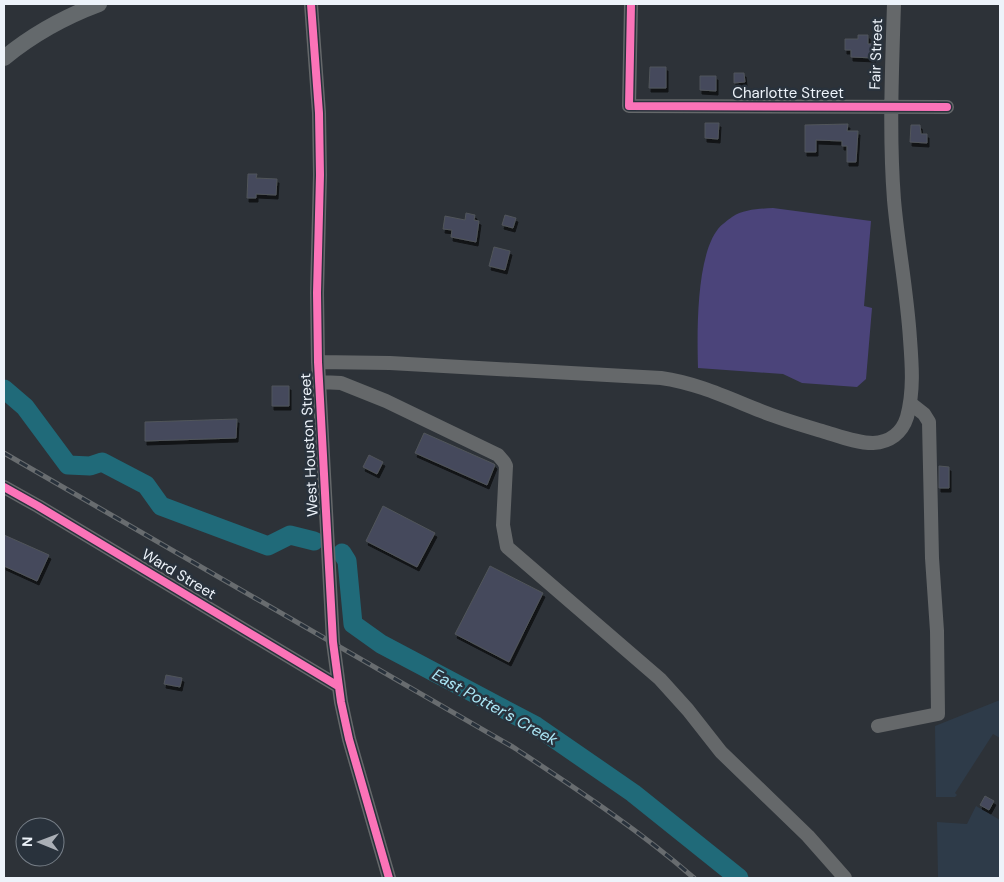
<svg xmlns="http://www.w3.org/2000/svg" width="1004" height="882" font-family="'DM Sans',sans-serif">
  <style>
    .built { fill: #2e3b49 }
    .green { fill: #4b447a }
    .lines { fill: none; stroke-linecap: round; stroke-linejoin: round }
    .river { stroke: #206a79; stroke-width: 19 }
    .building { fill: #444a5c; stroke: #51555a; filter: url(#shadow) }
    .minor { stroke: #65686a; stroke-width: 14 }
    .major { stroke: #64696c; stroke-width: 16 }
    .rail-casing { stroke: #686c6f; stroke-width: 5 }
    .rail { stroke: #29323c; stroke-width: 3; stroke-dasharray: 9; stroke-linecap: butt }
    .cycleway-casing { stroke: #29323c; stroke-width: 11 }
    .cycleway { stroke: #fb73b8; stroke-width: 8 }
    .labels { text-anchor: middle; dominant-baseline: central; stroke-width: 5; stroke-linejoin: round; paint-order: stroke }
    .street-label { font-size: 15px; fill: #edf3fa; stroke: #29323c }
    .water-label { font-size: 16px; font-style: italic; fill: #abe7f6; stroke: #29323c }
  </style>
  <defs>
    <filter id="shadow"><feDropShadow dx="2" dy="4" stdDeviation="0" flood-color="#0009"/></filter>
  </defs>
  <rect width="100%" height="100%" fill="#2d3238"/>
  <path class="built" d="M 1000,700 L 1000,738 L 993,734 L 955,793 L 957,795 L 955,797 L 936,797 L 935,726 Z
    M 976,806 L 1000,820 L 1000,878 L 938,878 L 937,822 L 967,824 Z"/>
  <path class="green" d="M 773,208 L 871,221 L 864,306 L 872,308 L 866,379 L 857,387 L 802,383 L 783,374 L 698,368 C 697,333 696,257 718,229 C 721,225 728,220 732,217 C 744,209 760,209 773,208 Z"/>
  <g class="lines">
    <path class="river" d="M 4,389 L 25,407 L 68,465 L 90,466 L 102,462 L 146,485 L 161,506 L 268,546 L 290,535 L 314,541
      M 342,553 L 347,561 L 353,624 L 381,644 L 536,726 L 633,793 L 739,878"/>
  </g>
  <path class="building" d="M 858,35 L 868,35 L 868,44 L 874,44 L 874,58 L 851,57 L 851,50 L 845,50 L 845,39 L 858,39 Z
    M 650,67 L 666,67 L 666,88 L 649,88 Z
    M 734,73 L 744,73 L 745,82 L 734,83 Z
    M 700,76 L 716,76 L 716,91 L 700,90 Z
    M 705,123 L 719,123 L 718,139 L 705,138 Z
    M 848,124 L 847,131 L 858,131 L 856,162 L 847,162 L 847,146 L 842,146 L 842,141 L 816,140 L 816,152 L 805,152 L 805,125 Z
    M 911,125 L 920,125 L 921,134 L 927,134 L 927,143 L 910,142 Z
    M 248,174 L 257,174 L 256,178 L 277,179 L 276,195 L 256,194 L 256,198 L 247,198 Z
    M 466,213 L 475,215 L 474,220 L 479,221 L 476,242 L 451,237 L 452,230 L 443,229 L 445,216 L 465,220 Z
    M 505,215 L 516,218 L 513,228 L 502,225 Z
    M 494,247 L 510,251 L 505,270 L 489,266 Z
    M 272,386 L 289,386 L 289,406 L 272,406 Z
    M 237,419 L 236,438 L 145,441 L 145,422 Z
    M 424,433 L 494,464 L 495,465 L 487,485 L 415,453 Z
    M 369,455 L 383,462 L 377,474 L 363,467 Z
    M 939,466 L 949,467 L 949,488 L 939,488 Z
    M 383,506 L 435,533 L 417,567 L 366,541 Z
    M 4,535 L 49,555 L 37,581 L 4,566 Z
    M 490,566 L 543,593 L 509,662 L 455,634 Z
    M 166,675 L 182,678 L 180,687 L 164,684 Z
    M 985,796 L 994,801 L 989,810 L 980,805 Z"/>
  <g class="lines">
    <path class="minor" d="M 311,4 L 319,113 L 320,175 L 317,293 L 318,362 L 333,642 L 341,702 L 349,739 L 389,878
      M 631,4 L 629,106 L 947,107
      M 318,362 L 390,363 L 661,378 C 697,383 728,398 761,411 C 781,419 802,425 822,431 C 839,436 856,443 873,443 C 890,442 902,433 907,417 C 914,391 912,365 910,339 C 907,292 898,246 894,200 C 889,135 892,69 894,4
      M 320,382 L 341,383 L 386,401 L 498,455 L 504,462 L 506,466 L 503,525 L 507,547 L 660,679 L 688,710 L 721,752 L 808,836 L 845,878
      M 4,487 L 38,506 L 338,686
      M 878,726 L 938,714 L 937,631 L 932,558 L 929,422 L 924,414 L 910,403"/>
    <path class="major" d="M 4,58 C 32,35 64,17 99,4"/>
    <defs>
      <path id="rail" d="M 4,453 L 513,747 C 575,788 638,829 694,878"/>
    </defs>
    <use href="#rail" class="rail-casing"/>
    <use href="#rail" class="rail"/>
    <defs>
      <path id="cycleway" d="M 311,4 L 319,113 L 320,175 L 317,293 L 318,362 L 333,642 L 341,702 L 349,739 L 389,878
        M 631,4 L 629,106 L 947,107
        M 4,487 L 38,506 L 338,686"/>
    </defs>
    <use href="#cycleway" class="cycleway-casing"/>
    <use href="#cycleway" class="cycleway"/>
  </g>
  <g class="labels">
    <g class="street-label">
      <text transform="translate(876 54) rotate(-88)">Fair Street</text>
      <text x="788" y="93">Charlotte Street</text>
      <text transform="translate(309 445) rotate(-93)">West Houston Street</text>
      <text transform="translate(179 574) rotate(31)">Ward Street</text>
    </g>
    <g class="water-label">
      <text transform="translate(495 707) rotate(29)">East Potter's Creek</text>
    </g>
  </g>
  <rect width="1004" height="882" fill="none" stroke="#edf3fa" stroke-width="10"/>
  <g transform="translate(40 842) rotate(271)"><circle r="24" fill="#29323c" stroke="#777f88"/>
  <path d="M0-4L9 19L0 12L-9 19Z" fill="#aaafb6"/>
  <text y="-8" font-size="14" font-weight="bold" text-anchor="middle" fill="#edf3fa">N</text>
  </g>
</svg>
